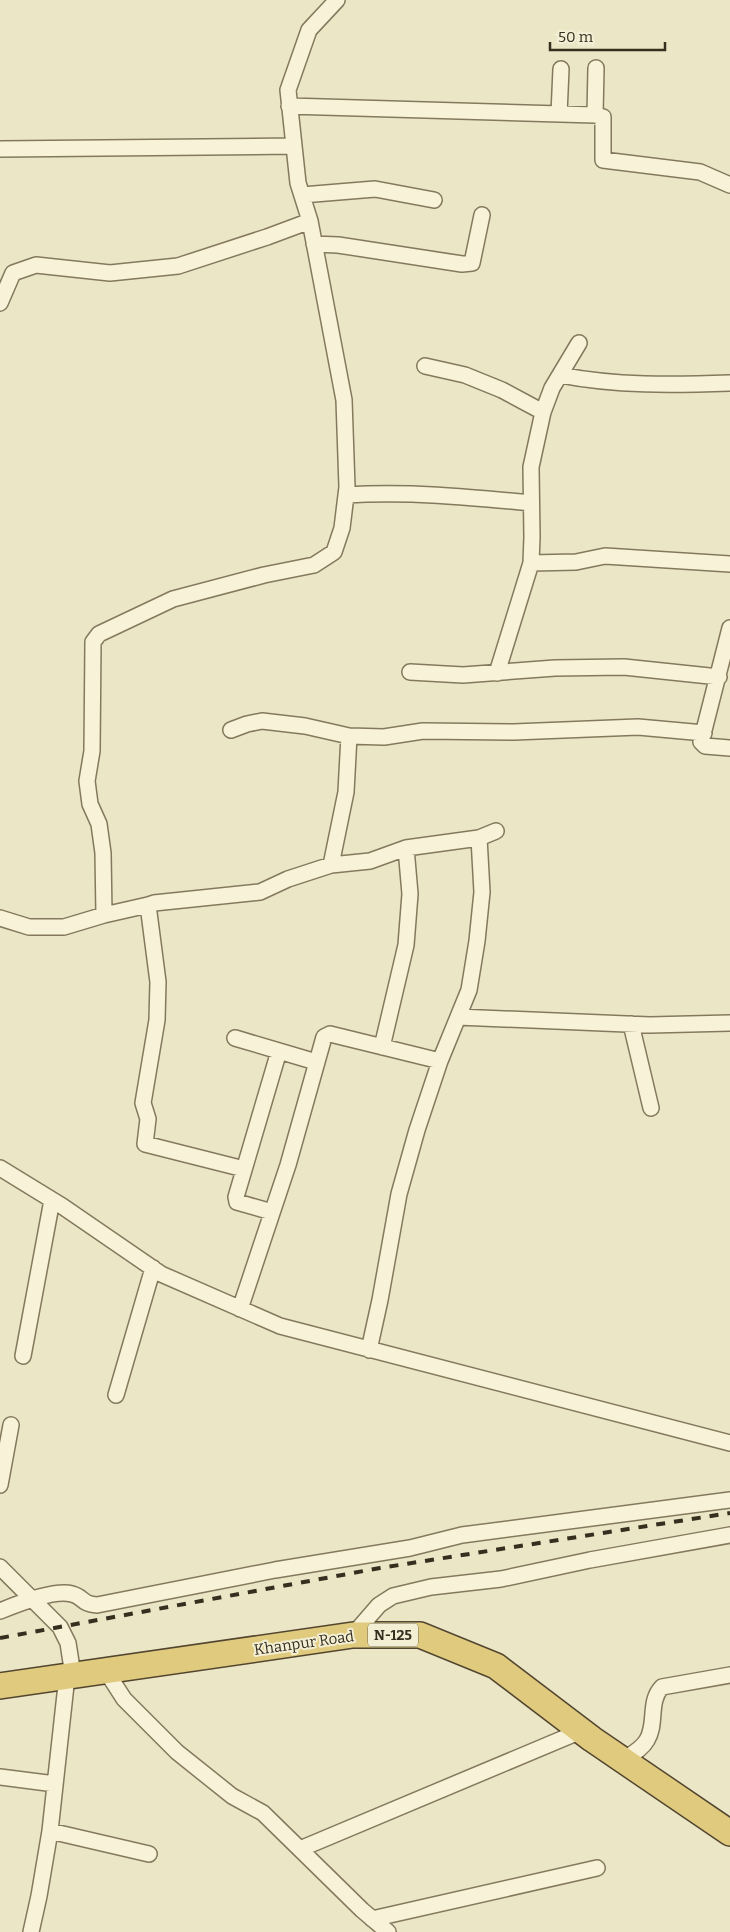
<svg xmlns="http://www.w3.org/2000/svg" width="730" height="1932" font-family="Bitter,serif">
  <style>
    .lines { fill: none; stroke-linecap: round; stroke-linejoin: round }
    .minor-casing { stroke: #85795d; stroke-width: 18 }
    .trunk-casing { stroke: #534630; stroke-width: 28 }
    .minor { stroke: #f7f2d8; stroke-width: 15 }
    .trunk { stroke: #e0ca7e; stroke-width: 25 }
    .rail { stroke: #362e1f; stroke-width: 4; stroke-dasharray: 9 9; stroke-linecap: butt }
    .labels { text-anchor: middle; dominant-baseline: central; stroke-width: 4; stroke-linejoin: round; paint-order: stroke }
    .shield { fill: #f3efd5; stroke: #6f6856; stroke-width: 1 }
    .shield-label { font-size: 14px; font-weight: bold; fill: #362e1f }
    .street-label { font-size: 15px; fill: #362e1f; stroke: #f3efd5 }
  </style>
  <rect width="100%" height="100%" fill="#ebe6c6"/>
  <g class="lines">
    <defs>
      <path id="minor" d="M 289,106 L 595,115 L 603,117 L 603,160 L 700,172 L 730,185
        M 559,114 L 561,69
        M 595,115 L 596,68
        M 0,149 L 293,146
        M 302,195 L 375,189 L 434,200
        M 314,244 L 338,245 L 462,264 L 472,263 L 482,215
        M 0,303 L 13,273 L 36,265 L 110,273 L 178,266 L 267,237 L 310,221
        M 425,366 L 465,375 L 502,390 L 543,412
        M 560,375 C 616,386 673,385 730,383
        M 346,495 C 408,491 469,497 531,503
        M 531,563 L 576,562 L 605,556 L 730,564
        M 730,628 L 701,742 L 705,746 L 730,748
        M 410,672 L 463,675 L 555,668 L 624,667 L 719,677
        M 497,673 L 531,563 L 532,537 L 531,467 L 543,412 L 552,388 L 579,343
        M 231,730 L 247,724 L 262,721 L 305,726 L 349,736 L 384,737 L 423,731 L 514,732 L 638,727 L 704,733
        M 331,865 L 346,792 L 349,736
        M 104,915 L 103,853 L 99,824 L 90,804 L 87,781 L 92,751 L 93,642 L 99,634 L 173,599 L 264,575 L 314,565 L 334,552 L 342,528 L 347,487 L 344,400 L 310,221 L 298,183 L 288,90 L 309,30 L 337,0
        M 0,918 L 29,927 L 64,927 L 104,915 L 148,905
        M 458,1017 L 650,1025 L 730,1023
        M 631,1024 L 651,1108
        M 235,1038 L 316,1062
        M 382,1047 L 406,945 L 410,894 L 406,848
        M 0,1168 L 62,1206 L 161,1274 L 280,1326 L 730,1443
        M 244,1169 L 145,1144 L 148,1119 L 143,1103 L 157,1020 L 158,982 L 148,905 L 154,903 L 260,892 L 288,879 L 331,865 L 370,861 L 406,848 L 479,838 L 496,831
        M 272,1212 L 237,1202 L 236,1197 L 279,1051
        M 240,1309 L 288,1165 L 324,1037 L 330,1034 L 440,1061
        M 369,1350 L 380,1300 L 399,1194 L 417,1130 L 440,1061 L 469,990 L 477,941 L 482,892 L 479,838
        M 23,1356 L 52,1200
        M 116,1395 L 153,1268
        M 0,1485 L 11,1425
        M 0,1567 L 60,1627 L 68,1643 L 73,1675
        M 0,1611 C 17,1604 55,1589 72,1594 C 84,1597 81,1604 97,1605 L 275,1570 L 410,1548 L 462,1535 L 730,1500
        M 353,1635 L 379,1605 L 393,1596 L 431,1587 L 501,1579 L 590,1560 L 730,1535
        M 106,1671 L 124,1699 L 177,1752 L 232,1796 L 263,1813 L 362,1910 L 388,1932
        M 623,1760 C 632,1754 642,1749 647,1740 C 657,1724 648,1701 662,1687 L 730,1675
        M 0,1777 L 55,1784
        M 50,1831 L 149,1854
        M 300,1849 L 581,1731
        M 372,1919 L 597,1868
        M 31,1932 L 39,1896 L 50,1831 L 67,1676"/>
      <path id="trunk" d="M 0,1686 L 353,1635 L 420,1635 L 496,1666 L 592,1739 L 730,1833"/>
    </defs>
    <use href="#minor" class="minor-casing"/>
    <use href="#trunk" class="trunk-casing"/>
    <use href="#minor" class="minor"/>
    <use href="#trunk" class="trunk"/>
    <path class="rail" d="M 0,1638 L 380,1568 L 730,1513"/>
  </g>
  <g class="labels">
    <rect class="shield" x="368" y="1623.5" width="50" height="23" rx="4"/>
    <g class="shield-label">
      <text x="393" y="1635">N-125</text>
    </g>
    <g class="street-label">
      <text transform="translate(304 1643) rotate(-8)">Khanpur Road</text>
    </g>
  </g>
  <path d="M550 42v8h115v-8" fill="none" stroke="#362e1f" stroke-width="2.5"/>
  <text x="558" y="42" font-size="15" fill="#362e1f" stroke="#f3efd5" stroke-width="4" paint-order="stroke">50 m</text>
</svg>
